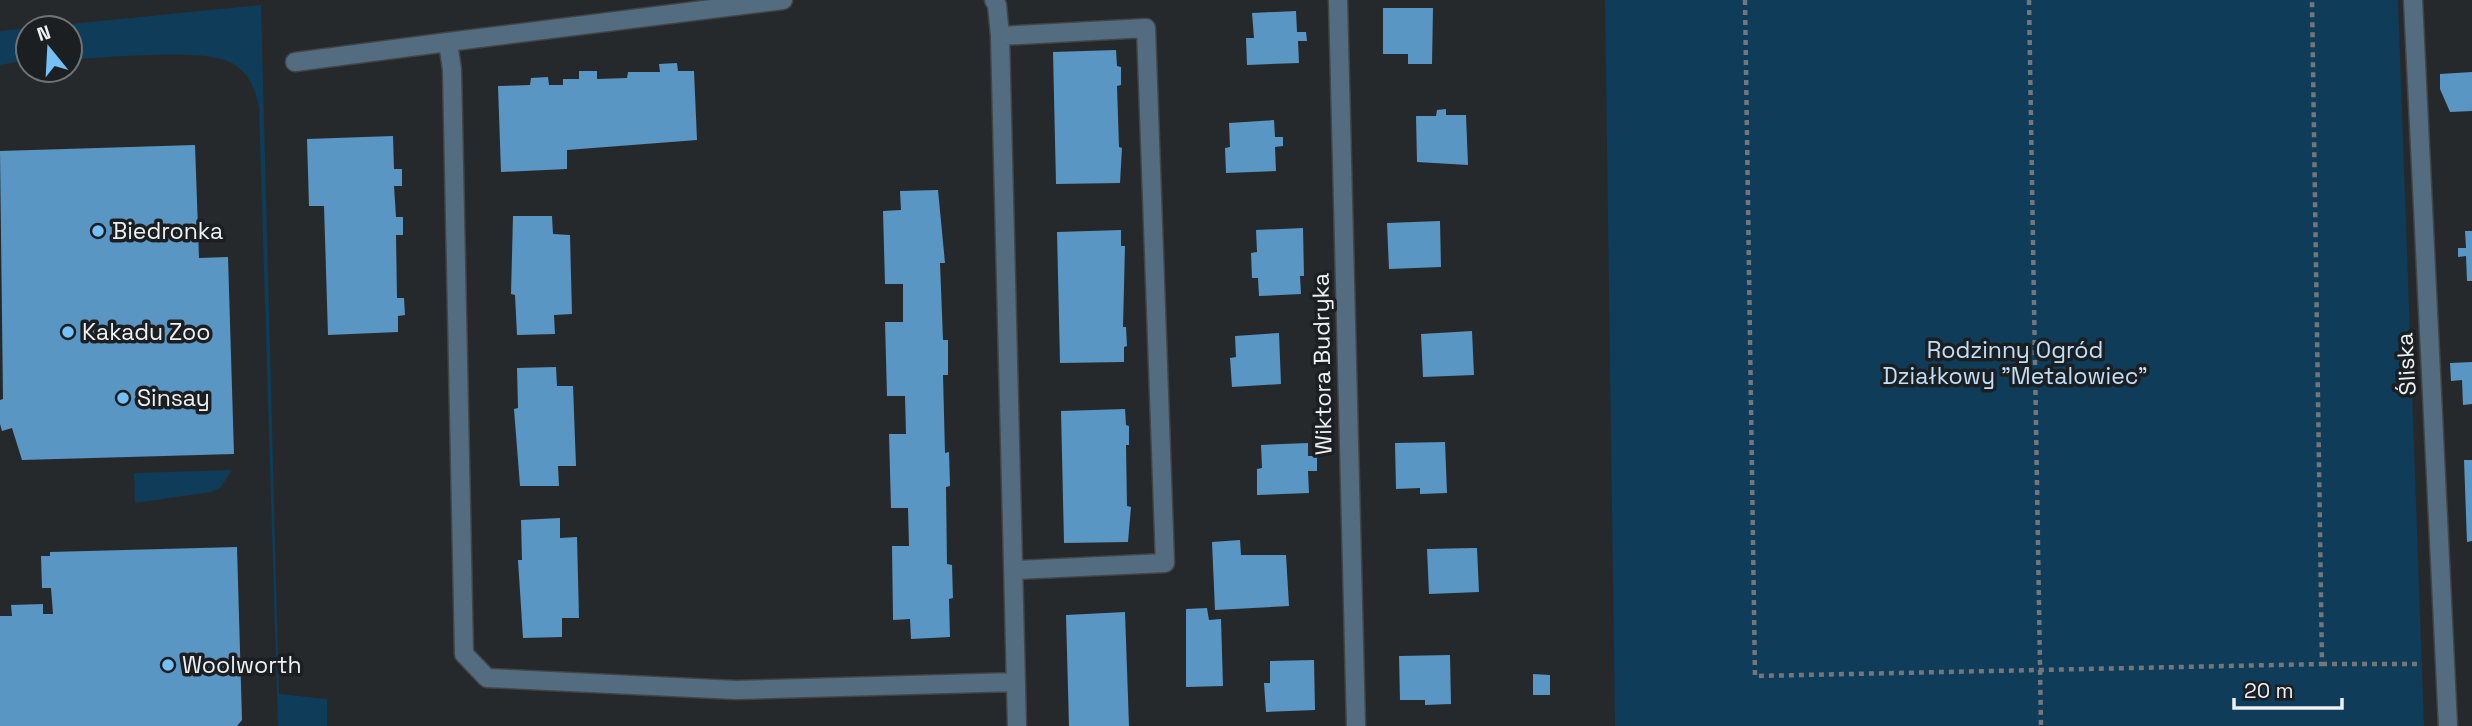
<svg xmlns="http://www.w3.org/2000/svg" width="2472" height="726" font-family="'Space Grotesk',sans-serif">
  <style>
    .green { fill: #0f3c59 }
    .building { fill: #5a96c3 }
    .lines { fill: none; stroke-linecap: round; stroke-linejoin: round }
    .minor-casing { stroke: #424547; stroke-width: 21 }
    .path { stroke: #747779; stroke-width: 4.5; stroke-dasharray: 5 5; stroke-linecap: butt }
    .minor { stroke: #546c7f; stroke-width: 18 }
    .poi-dot { fill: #75c0f6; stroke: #1c1f22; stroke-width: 2.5 }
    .labels { text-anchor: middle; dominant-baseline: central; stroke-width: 7; stroke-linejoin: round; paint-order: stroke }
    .poi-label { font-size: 23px; fill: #eef0f2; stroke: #1c1f22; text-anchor: start }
    .park-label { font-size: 23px; fill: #c0e0f9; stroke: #1c1f22 }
    .street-label { font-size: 23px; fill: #eef0f2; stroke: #1c1f22 }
  </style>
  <rect width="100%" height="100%" fill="#26292b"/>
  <path class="green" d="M 1605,0 L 2398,0 L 2424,726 L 1615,726 Z
    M 261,5 L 279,694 L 327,699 L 327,726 L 278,726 L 259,108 C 256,90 249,73 232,63 C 203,47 107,58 70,59 L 70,28 L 28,28 L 28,60 L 0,65 L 0,31 Z
    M 232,470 L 220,488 L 211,492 L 135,503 L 134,473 Z"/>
  <path class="building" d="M 1383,8 L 1433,8 L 1432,64 L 1408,64 L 1408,54 L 1383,54 Z
    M 1296,11 L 1297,32 L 1306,32 L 1307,41 L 1298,41 L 1299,63 L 1247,65 L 1246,38 L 1254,38 L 1252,13 Z
    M 1116,50 L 1117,66 L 1121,67 L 1121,85 L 1117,86 L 1119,147 L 1122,148 L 1120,183 L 1056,184 L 1053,52 Z
    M 677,63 L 678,71 L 694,71 L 697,140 L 567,150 L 567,169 L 501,172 L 498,86 L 530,85 L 531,78 L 548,77 L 549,85 L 563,85 L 563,79 L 579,79 L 579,71 L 597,71 L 597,79 L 627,78 L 628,72 L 660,72 L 659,64 Z
    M 2472,72 L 2472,111 L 2450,112 L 2440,89 L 2440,74 Z
    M 1446,109 L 1446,115 L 1466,115 L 1468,165 L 1417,162 L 1416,116 L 1436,116 L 1437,110 Z
    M 1274,120 L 1275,137 L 1283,137 L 1283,146 L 1275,147 L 1276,171 L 1226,173 L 1225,148 L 1230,147 L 1229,123 Z
    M 393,136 L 394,169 L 402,169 L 402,186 L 394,186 L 396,217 L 403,217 L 403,235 L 396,235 L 397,298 L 404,298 L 405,315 L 398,316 L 398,332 L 328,335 L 324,206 L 309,206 L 307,139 Z
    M 195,145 L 199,258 L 228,257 L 234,454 L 22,460 L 12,428 L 2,431 L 0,424 L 0,400 L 3,399 L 0,151 Z
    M 938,190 L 945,263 L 940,263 L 943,340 L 948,340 L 948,375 L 943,375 L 945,453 L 949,452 L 950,486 L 946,487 L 947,564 L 952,565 L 953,598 L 949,599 L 950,637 L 911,639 L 910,619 L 893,620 L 892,546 L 909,546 L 908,508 L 891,508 L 889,434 L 906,434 L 905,396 L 887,396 L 885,322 L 903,322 L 903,284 L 885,284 L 883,211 L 901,210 L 900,191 Z
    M 513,216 L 552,216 L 553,234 L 570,235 L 572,314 L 554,315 L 555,334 L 517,335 L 515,295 L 511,294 Z
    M 1440,221 L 1441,267 L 1389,269 L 1387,223 Z
    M 1303,228 L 1304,276 L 1300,276 L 1301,294 L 1259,296 L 1258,278 L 1252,278 L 1251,253 L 1257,252 L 1256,230 Z
    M 1121,230 L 1121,246 L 1125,246 L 1123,327 L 1126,327 L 1127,346 L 1124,347 L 1124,362 L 1060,363 L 1057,232 Z
    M 2465,231 L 2472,231 L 2472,281 L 2467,281 L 2466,256 L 2458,257 L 2458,248 L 2466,248 Z
    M 1472,331 L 1474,375 L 1423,377 L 1421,334 Z
    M 1279,333 L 1281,384 L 1232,387 L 1230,358 L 1236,357 L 1235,336 Z
    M 2472,362 L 2472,404 L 2463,405 L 2462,380 L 2451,381 L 2450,363 Z
    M 556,367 L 557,386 L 573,386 L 576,466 L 558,466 L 559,486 L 520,486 L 514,409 L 518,408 L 517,368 Z
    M 1125,409 L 1126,425 L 1129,426 L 1129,445 L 1126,445 L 1127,506 L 1131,507 L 1128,542 L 1064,543 L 1061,411 Z
    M 1445,442 L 1447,493 L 1420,494 L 1420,488 L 1396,489 L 1395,443 Z
    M 1308,443 L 1308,456 L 1317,456 L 1317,471 L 1308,471 L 1309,493 L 1257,495 L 1257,469 L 1262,468 L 1261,445 Z
    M 2464,460 L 2472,460 L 2472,541 L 2467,542 Z
    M 560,518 L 560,538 L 577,537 L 579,618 L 562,618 L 562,637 L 523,638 L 518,560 L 522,560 L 521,520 Z
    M 1240,540 L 1241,555 L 1286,555 L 1289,606 L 1215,610 L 1212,542 Z
    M 237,547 L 242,720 L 237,726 L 0,726 L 0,616 L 12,616 L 11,605 L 43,604 L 43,614 L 53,614 L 51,588 L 42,588 L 41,556 L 50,556 L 50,552 Z
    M 1473,548 L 1477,548 L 1479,592 L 1429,594 L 1427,549 Z
    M 1207,608 L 1209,620 L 1221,619 L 1223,686 L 1186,687 L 1186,609 Z
    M 1125,612 L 1129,726 L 1069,726 L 1066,615 Z
    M 1450,655 L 1451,704 L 1425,705 L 1425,700 L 1400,700 L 1399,656 Z
    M 1314,660 L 1315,710 L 1266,712 L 1264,683 L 1270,683 L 1270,661 Z
    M 1533,674 L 1550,675 L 1550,695 L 1533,695 Z"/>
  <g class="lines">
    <defs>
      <path id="minor" d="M 783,0 L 448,42 L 452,70 L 464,654 L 487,678 L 736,690 L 1016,682
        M 994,0 L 997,5 L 1000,36 L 1017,726
        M 1338,0 L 1356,726
        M 2413,0 L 2448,726
        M 1000,36 L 1146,28 L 1165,563 L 1014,570
        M 295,62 L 448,42"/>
    </defs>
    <use href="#minor" class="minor-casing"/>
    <path class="path" d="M 1745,0 L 1755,676 L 2322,664 L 2312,0
      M 2029,0 L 2041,726
      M 2322,664 L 2419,664"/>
    <use href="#minor" class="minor"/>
  </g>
  <g class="poi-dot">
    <circle cx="98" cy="231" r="7"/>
    <circle cx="68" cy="332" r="7"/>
    <circle cx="123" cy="398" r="7"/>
    <circle cx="168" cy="665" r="7"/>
  </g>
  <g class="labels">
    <g class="poi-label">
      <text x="112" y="231">Biedronka</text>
      <text x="82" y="332">Kakadu Zoo</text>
      <text x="137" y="398">Sinsay</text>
      <text x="182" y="665">Woolworth</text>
    </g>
    <g class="park-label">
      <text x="2015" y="350">Rodzinny Ogród<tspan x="2015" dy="26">Działkowy "Metalowiec"</tspan></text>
    </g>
    <g class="street-label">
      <text transform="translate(1322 364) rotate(-91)">Wiktora Budryka</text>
      <text transform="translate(2406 364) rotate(-93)">Śliska</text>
    </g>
  </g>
  <g transform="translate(49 49) rotate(342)"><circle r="33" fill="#1c1f22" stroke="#707375" stroke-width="2"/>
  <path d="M0-5L12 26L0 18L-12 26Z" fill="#75c0f6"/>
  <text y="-10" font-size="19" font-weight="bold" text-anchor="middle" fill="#eef0f2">N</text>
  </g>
  <path d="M2234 698v10h108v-10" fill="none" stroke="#eef0f2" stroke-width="3.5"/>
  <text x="2244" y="698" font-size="21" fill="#eef0f2" stroke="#1c1f22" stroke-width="5" paint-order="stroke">20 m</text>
</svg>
